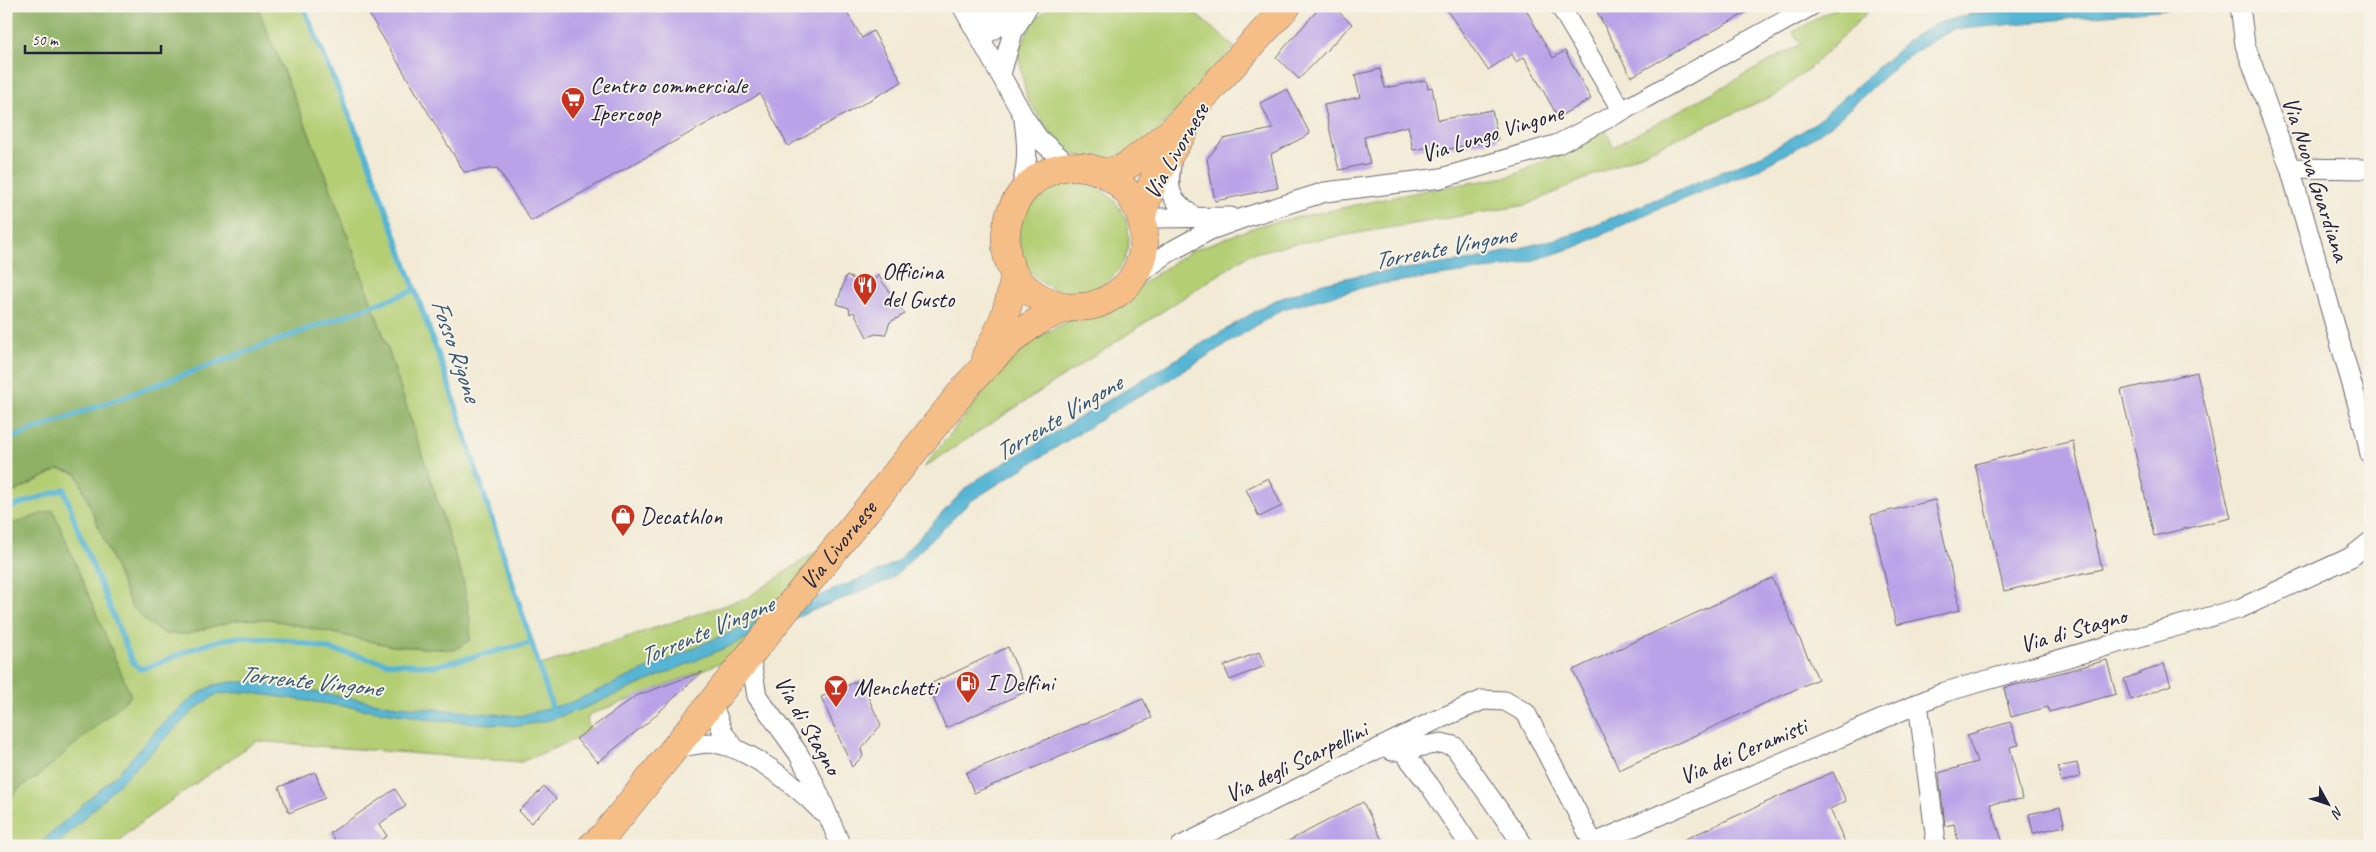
<svg xmlns="http://www.w3.org/2000/svg" width="2376" height="852" font-family="Caveat,sans-serif">
  <style>
    .green { fill: #b3ce73; stroke: #6a7857 }
    .forest { fill: #8eb165; stroke: #586a50 }
    .water { fill: #55b5d4; stroke: #3c6c88 }
    .lines { fill: none; stroke-linecap: round; stroke-linejoin: round }
    .stream { stroke: #55b5d4; stroke-width: 5.5 }
    .building { fill: #b9a2e8 }
    .minor-casing { stroke: #6b6871; stroke-width: 21 }
    .primary-casing { stroke: #6b6871; stroke-width: 29 }
    .minor { stroke: #fff; stroke-width: 19 }
    .primary { stroke: #f6be87; stroke-width: 28 }
    .labels { text-anchor: middle; dominant-baseline: central; stroke-width: 4; stroke-linejoin: round; paint-order: stroke }
    .poi-label { font-size: 24px; fill: #22223b; stroke: #f7f3e8; text-anchor: start }
    .street-label { font-size: 24px; fill: #22223b; stroke: #f7f3e8 }
    .water-label { font-size: 25px; font-style: italic; fill: #345571; stroke: #f7f3e8 }
  </style>
  <rect width="100%" height="100%" fill="#f7f3e8"/>
  <filter id="ink" filterUnits="userSpaceOnUse"><feTurbulence type="fractalNoise" baseFrequency=".02" numOctaves="2"/><feDisplacementMap in="SourceGraphic" scale="10" xChannelSelector="R" yChannelSelector="G"/><feConvolveMatrix kernelMatrix="1 2 1 2 8 2 1 2 1" color-interpolation-filters="sRGB"/></filter>
  <filter id="wash" filterUnits="userSpaceOnUse"><feTurbulence type="fractalNoise" baseFrequency=".0096" numOctaves="4" result="noise"/><feDisplacementMap in="SourceGraphic" scale="20" xChannelSelector="R" yChannelSelector="G"/><feGaussianBlur stdDeviation="1.12" result="paint"/><feColorMatrix in="noise" values="0 0 0 0 0 0 0 0 0 0 0 0 0 0 0 0 0 1.4 0 .05"/><feComposite in="paint" operator="in"/></filter>
  <g filter="url(#wash)">
    <rect width="100%" height="100%" fill="#f2ead5"/>
    <path class="green" d="M 257,6 L 303,6 L 367,157 L 448,381 L 538,666 L 747,598 L 855,525 L 756,647 L 682,679 L 589,715 L 587,720 L 590,729 L 576,739 L 521,762 L 256,741 L 169,802 L 127,833 L 116,846 L 6,846 C 6,813 1,793 36,778 L 53,511 L 6,526 L 6,496 L 60,469 L 77,474 L 131,606 L 187,634 L 236,620 L 269,619 L 392,646 L 455,650 L 470,619 L 463,580 L 384,337 L 325,173 Z
      M 1050,6 L 1186,6 L 1235,47 L 1152,137 L 1109,162 L 1071,154 L 1058,144 L 1027,99 L 1018,54 L 1031,24 Z
      M 1839,6 L 1874,6 L 1812,66 L 1775,95 L 1526,205 L 1293,244 L 1250,254 L 923,468 L 995,378 L 1031,340 L 1142,284 L 1191,251 L 1261,225 L 1427,190 L 1512,176 L 1606,130 L 1613,147 L 1801,44 L 1793,32 Z
      M1019 238a55 55 0 1 1 110 0a55 55 0 1 1-110 0Z"/>
    <path class="forest" d="M 6,6 L 257,6 L 325,173 L 384,337 L 463,580 L 470,619 L 470,640 L 455,650 L 392,646 L 269,619 L 236,620 L 187,634 L 165,634 L 148,623 L 131,606 L 77,474 L 59,469 L 6,496 Z
      M 53,510 L 131,696 L 36,778 C 21,785 13,792 6,807 L 6,526 Z"/>
    <path class="water" d="M 2054,6 L 2198,6 L 1953,30 L 1932,41 L 1899,63 L 1835,122 L 1807,142 L 1757,170 L 1655,210 L 1578,246 L 1548,256 L 1512,266 L 1372,285 L 1283,309 L 1149,392 L 1138,396 L 971,501 L 890,580 L 821,607 L 582,709 L 546,721 L 519,726 L 422,719 L 412,716 L 246,692 L 217,694 L 194,710 L 56,846 L 37,846 L 118,773 L 164,722 L 196,695 L 214,685 L 232,682 L 257,682 L 396,706 L 520,716 L 572,702 L 712,640 L 877,572 L 895,563 L 966,488 L 978,479 L 1271,302 L 1323,283 L 1360,275 L 1472,260 L 1568,236 L 1764,154 L 1813,125 L 1910,39 L 1935,24 L 1971,14 Z"/>
    <g class="lines">
      <path class="stream" d="M 303,6 L 367,157 L 448,382 L 554,713
        M 6,440 L 415,290
        M 6,509 L 64,489 L 77,528 L 132,661 L 140,669 L 155,665 L 192,649 L 221,640 L 241,637 L 289,640 L 388,663 L 435,666 L 530,643"/>
    </g>
    <g id="blocks">
      <path class="building" d="M 364,6 L 843,6 L 862,38 L 873,31 L 902,82 L 788,146 L 760,94 L 531,221 L 497,168 L 464,172 Z
        M 1321,6 L 1332,6 L 1352,24 L 1299,79 L 1276,57 Z
        M 1444,6 L 1524,6 L 1553,58 L 1565,51 L 1591,99 L 1558,117 L 1524,57 L 1516,62 L 1512,54 L 1488,70 Z
        M 1594,6 L 1758,6 L 1631,77 Z
        M 1380,69 L 1385,88 L 1426,80 L 1428,88 L 1432,87 L 1438,120 L 1492,110 L 1498,140 L 1437,151 L 1436,146 L 1413,150 L 1408,126 L 1364,137 L 1370,163 L 1339,170 L 1324,105 L 1360,97 L 1355,75 Z
        M 1287,89 L 1310,134 L 1271,154 L 1278,188 L 1215,201 L 1207,159 L 1223,139 L 1273,129 L 1260,103 Z
        M 878,275 L 905,314 L 890,322 L 885,335 L 876,334 L 867,337 L 854,312 L 850,314 L 849,308 L 837,304 L 846,276 L 871,284 Z
        M 2197,372 L 2231,518 L 2154,536 L 2121,390 Z
        M 2073,441 L 2102,569 L 2004,591 L 1975,464 Z
        M 1268,478 L 1282,506 L 1259,517 L 1246,489 Z
        M 1935,500 L 1960,610 L 1896,625 L 1871,515 Z
        M 1772,578 L 1818,679 L 1619,770 L 1573,670 Z
        M 1008,647 L 1027,691 L 946,728 L 928,685 Z
        M 1259,652 L 1265,666 L 1230,680 L 1224,666 Z
        M 2107,660 L 2116,694 L 2049,712 L 2048,707 L 2011,717 L 2004,688 Z
        M 2164,664 L 2171,685 L 2131,700 L 2124,679 Z
        M 702,672 L 647,723 L 598,762 L 576,739 L 636,696 Z
        M 860,680 L 881,725 L 861,749 L 863,756 L 852,767 L 821,697 Z
        M 1143,699 L 1152,718 L 974,793 L 966,773 Z
        M 2010,722 L 2019,745 L 2010,747 L 2022,799 L 1990,804 L 2004,846 L 1959,846 L 1954,824 L 1945,826 L 1939,773 L 1977,762 L 1967,735 Z
        M 2077,763 L 2080,777 L 2061,782 L 2058,767 Z
        M 315,772 L 325,798 L 289,813 L 279,787 Z
        M 1833,772 L 1846,801 L 1830,809 L 1845,842 L 1836,846 L 1670,846 Z
        M 544,787 L 556,799 L 531,823 L 519,811 Z
        M 395,789 L 406,806 L 379,824 L 387,836 L 372,846 L 339,846 L 330,833 Z
        M 1363,802 L 1385,846 L 1279,846 Z
        M 2060,807 L 2065,826 L 2033,833 L 2029,814 Z"/>
    </g>
  </g>
  <g filter="url(#ink)">
    <use href="#blocks" fill-opacity="0" stroke="#6b6871" stroke-width="1"/>
    <g class="lines">
      <defs>
        <path id="minor" d="M 962,6 L 1024,117 L 1039,139 L 1071,167
          M 1560,6 L 1622,111
          M 2240,6 L 2245,45 L 2290,168 L 2365,430 L 2370,454
          M 972,23 L 1000,6
          M 980,38 L 1014,16 L 1022,8
          M 1001,74 L 1013,32 L 1028,6
          M 1172,157 C 1167,191 1167,198 1196,218
          M 2290,168 L 2370,169
          M 1020,193 C 1028,166 1028,149 1024,120
          M 1142,215 L 1155,218 L 1231,217
          M 1133,278 L 1168,253 L 1210,230 L 1249,216 L 1325,192 L 1441,178 L 1558,144 L 1622,111 L 1811,6
          M 750,655 L 757,696 L 798,753 L 815,785 L 841,846
          M 712,702 L 723,733 L 735,748
          M 1918,703 L 1935,833 L 1934,846
          M 676,748 C 688,746 700,743 711,743 C 746,745 797,786 821,811
          M 1402,750 L 1441,743 L 1454,746 L 1524,846
          M 1392,751 L 1402,750 L 1430,786 L 1470,846
          M 1181,846 L 1432,722 L 1483,700 L 1505,701 L 1526,713 L 1593,843
          M 1588,846 L 1945,692 L 2241,608 L 2351,557 L 2370,542"/>
        <g id="primary">
          <path d="M 1104,172 L 1119,170 L 1131,163 L 1174,129 L 1287,6"/>
          <path d="M 1142,215 L 1153,181 L 1184,131"/>
          <path d="M 986,355 C 1002,328 1009,306 1015,275"/>
          <path id="s1" d="M 592,846 L 603,837 L 969,383 C 988,363 1007,342 1030,326 C 1041,319 1055,312 1067,308 C 1076,306 1085,308 1094,305 C 1108,301 1125,290 1133,277 C 1176,206 1087,129 1028,186 C 999,214 996,267 1031,292 C 1043,301 1055,304 1069,308"/>
        </g>
      </defs>
      <use href="#minor" class="minor-casing"/>
      <use href="#primary" class="primary-casing"/>
      <use href="#minor" class="minor"/>
      <use href="#primary" class="primary"/>
    </g>
  </g>
  <defs>
    <symbol id="supermarket-pin" viewBox="-11 -11 22 30"><path d="M0 17L-7.5 6A9.5 9.5 0 1 1 7.5 6Z" fill="#c8321e" stroke="#f7f3e8"/><path d="M-6-5.5h2.5l.6 2H6L4.5 2H-2.5L-4.4-4H-6ZM-1.5 3.2a1.3 1.3 0 1 0 .1 0ZM3 3.2a1.3 1.3 0 1 0 .1 0Z" fill="#fff"/></symbol>
    <symbol id="restaurant-pin" viewBox="-11 -11 22 30"><path d="M0 17L-7.5 6A9.5 9.5 0 1 1 7.5 6Z" fill="#c8321e" stroke="#f7f3e8"/><path d="M-5-6h1v4h1v-4h1v4h1v-4h1v5L-1.5 .5V6h-2V.5L-5-1ZM5-6V6H3V1.5H1.5Q1.5-4 5-6Z" fill="#fff"/></symbol>
    <symbol id="shop-pin" viewBox="-11 -11 22 30"><path d="M0 17L-7.5 6A9.5 9.5 0 1 1 7.5 6Z" fill="#c8321e" stroke="#f7f3e8"/><path d="M-5-2.5h2.3a2.7 3.5 0 0 1 5.4 0H5L5.5 6h-11ZM-1.5-2.5h3a1.5 2.3 0 0 0-3 0Z" fill="#fff"/></symbol>
    <symbol id="fuel-pin" viewBox="-11 -11 22 30"><path d="M0 17L-7.5 6A9.5 9.5 0 1 1 7.5 6Z" fill="#c8321e" stroke="#f7f3e8"/><path d="M-5.5-6h7V0h2V4h1.3V-2.5L3-4.5l.8-.8L6-3V5H2.5V1h-1V6h-7ZM-4.2-4.7v3.2H.2V-4.7Z" fill="#fff"/></symbol>
    <symbol id="bar-pin" viewBox="-11 -11 22 30"><path d="M0 17L-7.5 6A9.5 9.5 0 1 1 7.5 6Z" fill="#c8321e" stroke="#f7f3e8"/><path d="M-6-5H6L.8 .8V4.5H3.5V6h-7V4.5H-.8V.8Z" fill="#fff"/></symbol>
  </defs>
  <g fill-rule="evenodd">
    <use href="#supermarket-pin" x="559" y="85" width="28" height="38"/>
    <use href="#restaurant-pin" x="851" y="271" width="28" height="38"/>
    <use href="#shop-pin" x="609" y="502" width="28" height="38"/>
    <use href="#fuel-pin" x="954" y="669" width="28" height="38"/>
    <use href="#bar-pin" x="822" y="673" width="28" height="38"/>
  </g>
  <g class="labels">
    <g class="poi-label">
      <text x="590" y="85">Centro commerciale<tspan x="590" dy="28">Ipercoop</tspan></text>
      <text x="882" y="271">Officina<tspan x="882" dy="28">del Gusto</tspan></text>
      <text x="640" y="516">Decathlon</text>
      <text x="986" y="683">I Delfini</text>
      <text x="854" y="687">Menchetti</text>
    </g>
    <g class="street-label">
      <text transform="translate(1492 133) rotate(-17)">Via Lungo Vingone</text>
      <text transform="translate(1176 151) rotate(-60)">Via Livornese</text>
      <text transform="translate(2316 179) rotate(72)">Via Nuova Guardiana</text>
      <text stroke="none"><textPath href="#s1" startOffset="389">Via Livornese</textPath></text>
      <text transform="translate(2073 630) rotate(-16)">Via di Stagno</text>
      <text transform="translate(808 725) rotate(60)">Via di Stagno</text>
      <text transform="translate(1743 751) rotate(-23)">Via dei Ceramisti</text>
      <text transform="translate(1296 762) rotate(-26)">Via degli Scarpellini</text>
    </g>
    <g class="water-label">
      <text transform="translate(1444 248) rotate(-11)">Torrente Vingone</text>
      <text transform="translate(456 350) rotate(71)">Fosso Rigone</text>
      <text transform="translate(1058 418) rotate(-31)">Torrente Vingone</text>
      <text transform="translate(706 631) rotate(-23)">Torrente Vingone</text>
      <text transform="translate(310 681) rotate(6)">Torrente Vingone</text>
    </g>
  </g>
  <rect width="2376" height="852" fill="none" stroke="#f7f3e8" stroke-width="25"/>
  <g transform="translate(2328 804) rotate(130)" stroke="#f7f3e8" stroke-width="4" paint-order="stroke">
  <path d="M0-4L9 19L0 12L-9 19Z" fill="#22223b"/>
  <text y="-8" font-size="14" font-weight="bold" text-anchor="middle" fill="#22223b">N</text>
  </g>
  <path d="M25 45v8h136v-8" fill="none" stroke="#22223b" stroke-width="2.5"/>
  <text x="32" y="45" font-size="15" fill="#22223b" stroke="#f7f3e8" stroke-width="4" paint-order="stroke">50 m</text>
</svg>
